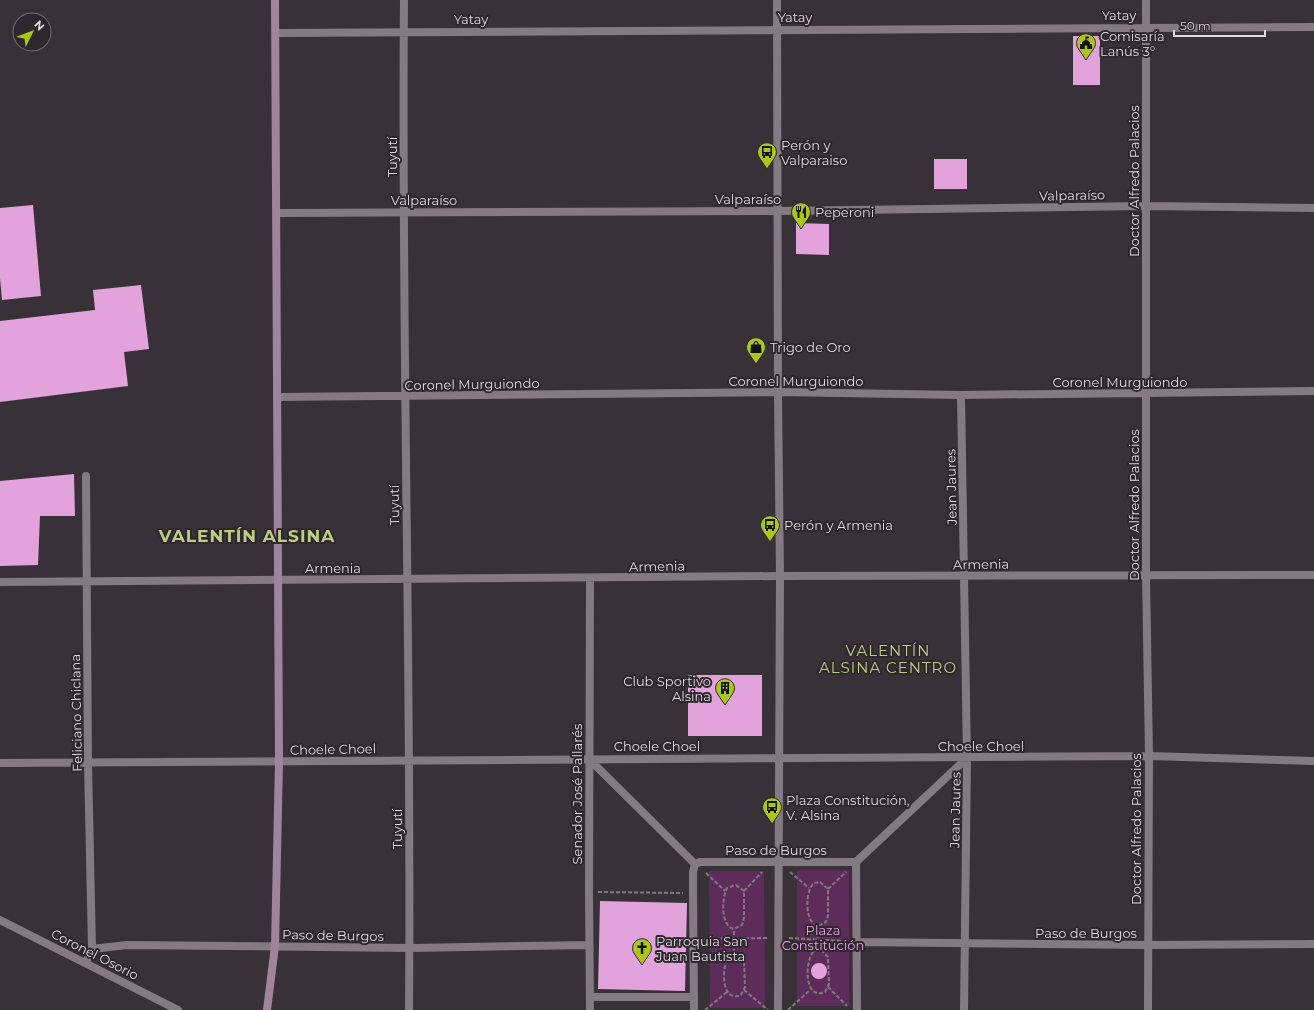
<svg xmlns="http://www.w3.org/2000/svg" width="1314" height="1010" font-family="Montserrat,sans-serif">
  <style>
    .green { fill: #5e2c5b }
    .building { fill: #e2a3dd }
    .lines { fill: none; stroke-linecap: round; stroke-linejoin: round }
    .path { stroke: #807a7f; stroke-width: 2; stroke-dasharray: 4 2; stroke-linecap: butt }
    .minor { stroke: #837a82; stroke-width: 8 }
    .tertiary { stroke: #837a82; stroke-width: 8 }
    .secondary { stroke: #a0849e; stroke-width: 8 }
    .labels { text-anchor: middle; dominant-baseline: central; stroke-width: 4; stroke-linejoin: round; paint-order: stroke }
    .street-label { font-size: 13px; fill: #dfdbdf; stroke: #2e272d }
    .poi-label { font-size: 13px; fill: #dfdbdf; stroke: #2e272d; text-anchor: start }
    .park-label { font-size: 13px; fill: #ef9ee9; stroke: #2e272d }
    .quarter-label { font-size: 15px; letter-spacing: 1px; fill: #bdce83; stroke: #2e272d }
    .district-label { font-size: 17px; font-weight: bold; letter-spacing: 1px; fill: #bdce83; stroke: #2e272d }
  </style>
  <rect width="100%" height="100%" fill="#383137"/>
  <path class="green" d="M 797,870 L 849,870 L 849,1006 L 797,1006 Z
    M 709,871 L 764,871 L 765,1008 L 710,1008 Z"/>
  <path class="building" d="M 1073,36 L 1100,36 L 1100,85 L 1073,85 Z
    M 934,159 L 967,159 L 967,189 L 934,189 Z
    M 33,205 L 41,296 L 2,300 L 0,278 L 0,208 Z
    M 796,223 L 829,224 L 829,255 L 796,254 Z
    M 141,285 L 149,349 L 124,352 L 128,386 L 0,402 L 0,321 L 95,310 L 93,290 Z
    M 74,474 L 75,516 L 40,516 L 38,565 L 0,566 L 0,481 Z
    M 688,675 L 762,675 L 762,736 L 688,736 Z
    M 600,901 L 687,903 L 685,991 L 598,989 Z
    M811 971a8 8 0 1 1 16 0a8 8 0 1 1-16 0Z"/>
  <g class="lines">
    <path class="path" d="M 790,872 L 809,888
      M 706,873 L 725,891
      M 820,882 L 828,889 L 828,916 L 826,922 L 818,926 C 804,923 805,890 814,883 Z
      M 736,885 L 744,891 L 744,918 L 742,925 L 734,929 C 720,926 722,897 727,888 Z
      M 828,889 L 846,872
      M 744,891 L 762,872
      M 598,892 L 683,893
      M 789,938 L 846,941
      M 703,939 L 768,938
      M 817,950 L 818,926
      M 821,950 L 828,957 L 829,984 L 825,992 C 803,1001 805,959 814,951 Z
      M 734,953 L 734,929
      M 737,953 L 744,960 L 745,987 L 741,995 C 719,1004 722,961 730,954 Z
      M 828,987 L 847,1006
      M 744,990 L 768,1010
      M 705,1010 L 727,992
      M 788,1010 L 810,990"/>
    <path class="minor" d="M 404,0 C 401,337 412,673 409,1010
      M 1146,0 L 1146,574 L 1149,756 L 1148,1010
      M 276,33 L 1314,27
      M 277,213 L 778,211 L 1146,206 L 1314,208
      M 961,395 L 967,758 L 964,1010
      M 277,397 L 778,392 L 961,395 L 1314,391
      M 86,476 L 88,763 L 92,949 L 86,962
      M 590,579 L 589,892 L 590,1010
      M 0,582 L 780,576 L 1314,575
      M 589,759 L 695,864
      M 0,763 L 1149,756 L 1314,761
      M 856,862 L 967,758
      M 856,862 L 857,1010
      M 695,864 L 700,862 L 856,862
      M 0,920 L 178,1010
      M 857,942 L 1148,945 L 1314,944
      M 92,949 L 127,945 L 410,948 L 589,945
      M 590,997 L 694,997
      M 694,1010 L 693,893 L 693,872 L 695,864"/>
    <path class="tertiary" d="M 777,0 L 778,392 L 780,576 L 778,1010"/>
    <path class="secondary" d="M 267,1010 L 275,946 L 279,762 L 275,0"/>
  </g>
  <defs>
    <symbol id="civic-pin" viewBox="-11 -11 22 30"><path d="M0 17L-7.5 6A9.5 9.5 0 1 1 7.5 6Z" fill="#abc614" stroke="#2e272d"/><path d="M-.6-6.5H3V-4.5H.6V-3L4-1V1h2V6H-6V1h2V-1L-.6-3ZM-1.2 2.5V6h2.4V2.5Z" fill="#111"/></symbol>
    <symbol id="bus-pin" viewBox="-11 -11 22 30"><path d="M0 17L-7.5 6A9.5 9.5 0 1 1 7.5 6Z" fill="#abc614" stroke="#2e272d"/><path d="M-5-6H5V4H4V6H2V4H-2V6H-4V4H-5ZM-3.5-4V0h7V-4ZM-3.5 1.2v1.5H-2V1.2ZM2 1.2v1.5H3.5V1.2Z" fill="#111"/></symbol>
    <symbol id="restaurant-pin" viewBox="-11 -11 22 30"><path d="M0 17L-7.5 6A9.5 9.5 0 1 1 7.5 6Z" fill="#abc614" stroke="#2e272d"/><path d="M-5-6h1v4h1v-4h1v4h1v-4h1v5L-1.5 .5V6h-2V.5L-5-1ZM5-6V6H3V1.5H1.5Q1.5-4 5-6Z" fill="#111"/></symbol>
    <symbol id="shop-pin" viewBox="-11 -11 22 30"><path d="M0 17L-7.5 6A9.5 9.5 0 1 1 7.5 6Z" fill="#abc614" stroke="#2e272d"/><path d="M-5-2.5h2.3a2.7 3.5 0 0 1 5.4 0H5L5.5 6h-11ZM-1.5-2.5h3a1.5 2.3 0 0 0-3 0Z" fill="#111"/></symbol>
    <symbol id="building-pin" viewBox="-11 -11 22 30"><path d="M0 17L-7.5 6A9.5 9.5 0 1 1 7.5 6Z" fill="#abc614" stroke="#2e272d"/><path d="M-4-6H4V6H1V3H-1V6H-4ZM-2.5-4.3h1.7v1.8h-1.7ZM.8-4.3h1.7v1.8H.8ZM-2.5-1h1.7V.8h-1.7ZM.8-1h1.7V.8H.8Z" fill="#111"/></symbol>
    <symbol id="church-pin" viewBox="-11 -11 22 30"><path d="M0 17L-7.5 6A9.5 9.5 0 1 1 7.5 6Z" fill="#abc614" stroke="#2e272d"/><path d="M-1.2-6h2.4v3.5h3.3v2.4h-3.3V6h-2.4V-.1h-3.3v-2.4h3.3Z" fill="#111"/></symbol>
  </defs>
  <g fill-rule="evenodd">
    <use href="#civic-pin" x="1075" y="32" width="22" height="30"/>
    <use href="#bus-pin" x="756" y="141" width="22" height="30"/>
    <use href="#restaurant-pin" x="790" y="201" width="22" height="30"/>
    <use href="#shop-pin" x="745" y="336" width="22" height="30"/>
    <use href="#bus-pin" x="759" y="514" width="22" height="30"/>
    <use href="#building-pin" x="714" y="677" width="22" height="30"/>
    <use href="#bus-pin" x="761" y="796" width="22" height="30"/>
    <use href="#church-pin" x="631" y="937" width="22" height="30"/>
  </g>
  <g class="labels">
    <g class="street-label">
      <text x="1119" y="15">Yatay</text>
      <text x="795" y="17">Yatay</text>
      <text x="471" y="19">Yatay</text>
      <text transform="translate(392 157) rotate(-90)">Tuyutí</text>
      <text transform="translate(1134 181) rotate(-90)">Doctor Alfredo Palacios</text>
      <text transform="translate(1072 195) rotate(-1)">Valparaíso</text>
      <text x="748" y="199">Valparaíso</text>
      <text x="424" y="200">Valparaíso</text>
      <text x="796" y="381">Coronel Murguiondo</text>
      <text x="1120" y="382">Coronel Murguiondo</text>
      <text transform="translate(472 384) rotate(-1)">Coronel Murguiondo</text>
      <text transform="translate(951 487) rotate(-91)">Jean Jaures</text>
      <text transform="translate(394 505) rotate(-91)">Tuyutí</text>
      <text transform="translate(1134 505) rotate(-90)">Doctor Alfredo Palacios</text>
      <text transform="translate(981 564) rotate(-1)">Armenia</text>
      <text transform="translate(657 566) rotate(-1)">Armenia</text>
      <text x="333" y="568">Armenia</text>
      <text transform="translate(76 713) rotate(-91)">Feliciano Chiclana</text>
      <text x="657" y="746">Choele Choel</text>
      <text x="981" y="746">Choele Choel</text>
      <text transform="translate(333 749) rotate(-1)">Choele Choel</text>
      <text transform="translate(577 794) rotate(-90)">Senador José Pallarés</text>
      <text transform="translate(955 810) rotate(-89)">Jean Jaures</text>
      <text transform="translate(397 829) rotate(-90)">Tuyutí</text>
      <text transform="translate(1136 829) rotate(-90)">Doctor Alfredo Palacios</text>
      <text x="776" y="850">Paso de Burgos</text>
      <text x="1086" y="933">Paso de Burgos</text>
      <text transform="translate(333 935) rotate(1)">Paso de Burgos</text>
      <text transform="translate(95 954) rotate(27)">Coronel Osorio</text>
    </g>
    <g class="poi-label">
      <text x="1100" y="36">Comisaría<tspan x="1100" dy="15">Lanús 3°</tspan></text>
      <text x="781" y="145">Perón y<tspan x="781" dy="15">Valparaiso</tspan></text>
      <text x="815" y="212">Peperoni</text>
      <text x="770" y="347">Trigo de Oro</text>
      <text x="784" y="525">Perón y Armenia</text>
      <text x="711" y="681" text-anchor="end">Club Sportivo<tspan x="711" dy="15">Alsina</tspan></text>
      <text x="786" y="800">Plaza Constitución,<tspan x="786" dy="15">V. Alsina</tspan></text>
      <text x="656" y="941">Parroquia San<tspan x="656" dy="15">Juan Bautista</tspan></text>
    </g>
    <g class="park-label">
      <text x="823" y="930">Plaza<tspan x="823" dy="15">Constitución</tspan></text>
    </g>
    <g class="quarter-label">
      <text x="888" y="650">VALENTÍN<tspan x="888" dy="17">ALSINA CENTRO</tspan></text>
    </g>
    <g class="district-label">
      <text x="247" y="536">VALENTÍN ALSINA</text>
    </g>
  </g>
  <g transform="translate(32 32) rotate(48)"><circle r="19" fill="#2e272d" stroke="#756f74"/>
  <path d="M0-3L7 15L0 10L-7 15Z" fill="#abc614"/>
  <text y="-6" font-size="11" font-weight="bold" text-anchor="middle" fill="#dfdbdf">N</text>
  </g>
  <path d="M1174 30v6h91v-6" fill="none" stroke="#dfdbdf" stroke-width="2"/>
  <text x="1180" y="30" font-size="12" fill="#dfdbdf" stroke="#2e272d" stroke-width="3" paint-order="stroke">50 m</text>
</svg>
